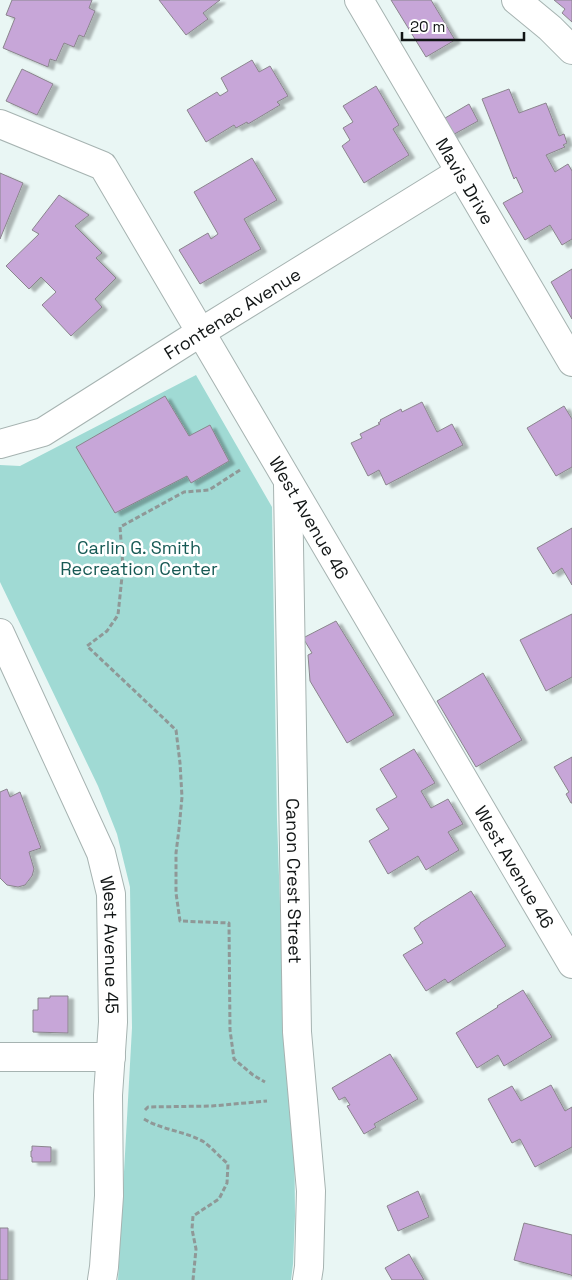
<svg xmlns="http://www.w3.org/2000/svg" width="572" height="1280" font-family="'Space Grotesk',sans-serif">
  <style>
    .green { fill: #a0dad4 }
    .building { fill: #c7a6d8; stroke: #8a858d; filter: url(#shadow) }
    .lines { fill: none; stroke-linecap: round; stroke-linejoin: round }
    .minor-casing { stroke: #a6b3b1; stroke-width: 30 }
    .path { stroke: #8f9897; stroke-width: 3; stroke-dasharray: 5 2.5; stroke-linecap: butt }
    .minor { stroke: #fff; stroke-width: 28 }
    .labels { text-anchor: middle; dominant-baseline: central; stroke-width: 5; stroke-linejoin: round; paint-order: stroke }
    .street-label { font-size: 18px; fill: #111515; stroke: #fff }
    .park-label { font-size: 18px; fill: #165954; stroke: #fff }
  </style>
  <defs>
    <filter id="shadow"><feDropShadow dx="5.5" dy="3" stdDeviation="1" flood-color="#0004"/></filter>
  </defs>
  <rect width="100%" height="100%" fill="#e9f6f4"/>
  <path class="green" d="M 196,375 L 272,507 L 277,819 L 284,1018 L 294,1112 L 295,1216 L 293,1264 L 291,1280 L 118,1280 L 132,1028 L 130,887 L 117,834 L 98,786 L 0,582 L 0,465 L 20,466 Z"/>
  <path class="building" d="M 12,0 L 92,0 L 89,8 L 95,11 L 84,37 L 79,35 L 74,47 L 64,43 L 56,61 L 50,59 L 48,67 L 3,48 L 15,18 L 6,15 Z
    M 159,0 L 220,0 L 203,13 L 208,19 L 186,35 Z
    M 391,0 L 431,0 L 455,40 L 426,57 Z
    M 554,0 L 572,0 L 572,22 L 562,13 L 565,9 Z
    M 252,60 L 259,72 L 270,66 L 288,96 L 277,102 L 280,105 L 248,124 L 247,122 L 236,128 L 234,125 L 206,142 L 187,110 L 217,92 L 220,96 L 228,91 L 221,78 Z
    M 22,69 L 53,84 L 37,115 L 6,101 Z
    M 376,86 L 399,125 L 393,129 L 409,155 L 364,183 L 342,146 L 350,140 L 343,128 L 353,122 L 343,106 Z
    M 509,89 L 519,113 L 546,103 L 559,136 L 564,134 L 567,143 L 563,145 L 565,147 L 546,155 L 555,172 L 568,164 L 572,171 L 572,239 L 562,245 L 550,225 L 525,240 L 503,203 L 523,192 L 516,177 L 514,179 L 482,99 Z
    M 469,104 L 478,121 L 449,137 L 440,121 Z
    M 252,158 L 277,200 L 244,219 L 261,249 L 200,284 L 179,250 L 208,233 L 211,239 L 218,234 L 194,192 Z
    M 0,173 L 23,183 L 0,239 Z
    M 59,195 L 89,215 L 75,226 L 102,253 L 96,258 L 116,278 L 95,299 L 102,307 L 71,336 L 42,305 L 56,292 L 41,277 L 29,289 L 6,266 L 39,234 L 32,230 Z
    M 572,269 L 572,319 L 551,282 Z
    M 165,396 L 189,436 L 210,425 L 229,461 L 191,483 L 187,476 L 115,513 L 76,447 Z
    M 422,402 L 437,432 L 452,424 L 463,445 L 386,485 L 379,470 L 368,476 L 351,443 L 362,438 L 360,434 L 380,424 L 378,423 L 381,421 L 380,420 L 401,409 L 402,412 Z
    M 564,406 L 572,419 L 572,467 L 556,476 L 527,428 Z
    M 572,528 L 572,585 L 562,568 L 553,574 L 537,548 Z
    M 572,614 L 572,677 L 546,691 L 520,640 Z
    M 336,621 L 394,715 L 347,743 L 310,681 L 308,655 L 312,653 L 303,638 Z
    M 483,673 L 522,740 L 476,767 L 437,701 Z
    M 414,749 L 435,783 L 421,791 L 431,808 L 448,799 L 463,824 L 448,832 L 459,850 L 426,870 L 418,856 L 388,874 L 369,841 L 389,829 L 376,809 L 397,797 L 380,769 Z
    M 572,757 L 572,803 L 571,803 L 566,794 L 569,792 L 554,767 Z
    M 7,789 L 10,797 L 20,792 L 41,848 L 29,852 L 34,869 L 32,876 L 25,885 L 18,887 L 7,885 L 0,878 L 0,792 Z
    M 471,891 L 506,946 L 448,983 L 445,979 L 426,991 L 403,955 L 423,943 L 414,928 L 420,924 L 420,923 Z
    M 523,990 L 552,1037 L 504,1066 L 498,1055 L 477,1068 L 456,1033 L 498,1007 L 497,1006 Z
    M 50,996 L 68,996 L 68,1033 L 33,1032 L 33,1010 L 38,1010 L 38,998 L 50,998 Z
    M 390,1054 L 418,1099 L 374,1124 L 376,1127 L 364,1134 L 347,1106 L 350,1105 L 345,1097 L 339,1100 L 332,1088 Z
    M 551,1085 L 565,1111 L 572,1107 L 572,1147 L 535,1167 L 520,1139 L 512,1143 L 488,1099 L 512,1086 L 521,1101 Z
    M 32,1146 L 51,1147 L 51,1162 L 32,1162 L 32,1157 L 31,1157 L 31,1151 L 32,1151 Z
    M 418,1191 L 429,1217 L 398,1231 L 387,1206 Z
    M 524,1223 L 572,1235 L 572,1276 L 571,1275 L 514,1260 Z
    M 0,1228 L 8,1228 L 8,1280 L 0,1280 Z
    M 409,1254 L 424,1280 L 392,1280 L 385,1268 Z"/>
  <g class="lines">
    <defs>
      <g id="minor">
        <path id="s1" d="M 359,0 L 572,362"/>
        <path d="M 516,0 L 550,28 L 572,50"/>
        <path id="s2" d="M 0,124 L 103,166 L 572,964"/>
        <path id="s3" d="M 0,444 L 43,432 L 201,332 L 460,172"/>
        <path id="s4" d="M 288,485 L 297,1032 L 311,1191 L 309,1267 L 307,1280"/>
        <path id="s5" d="M 0,633 L 101,853 L 111,894 L 113,1022 L 108,1095 L 109,1196 L 104,1267 L 102,1280"/>
        <path d="M 0,1057 L 111,1057"/>
      </g>
    </defs>
    <use href="#minor" class="minor-casing"/>
    <path class="path" d="M 240,470 L 209,490 L 184,492 L 120,527 L 123,567 L 118,615 L 107,631 L 87,646 L 176,730 L 180,763 L 182,797 L 179,829 L 176,853 L 176,893 L 180,921 L 229,923 L 230,1030 L 234,1059 L 253,1075 L 265,1082
      M 145,1110 L 148,1107 L 212,1106 L 267,1101
      M 144,1119 C 162,1130 185,1131 204,1142 C 212,1148 220,1157 228,1164 L 227,1183 L 219,1199 L 193,1216 L 192,1229 L 196,1249 L 193,1280"/>
    <use href="#minor" class="minor"/>
  </g>
  <g class="labels">
    <g class="street-label">
      <text stroke="none"><textPath href="#s1" startOffset="210">Mavis Drive</textPath></text>
      <text stroke="none"><textPath href="#s3" startOffset="268">Frontenac Avenue</textPath></text>
      <text stroke="none"><textPath href="#s2" startOffset="519">West Avenue 46</textPath></text>
      <text stroke="none"><textPath href="#s2" startOffset="924">West Avenue 46</textPath></text>
      <text stroke="none"><textPath href="#s4" startOffset="396">Canon Crest Street</textPath></text>
      <text stroke="none"><textPath href="#s5" startOffset="335">West Avenue 45</textPath></text>
    </g>
    <g class="park-label">
      <text x="139" y="547">Carlin G. Smith<tspan x="139" dy="21">Recreation Center</tspan></text>
    </g>
  </g>
  <path d="M402 32v8h122v-8" fill="none" stroke="#111515" stroke-width="2.5"/>
  <text x="410" y="32" font-size="15" fill="#111515" stroke="#ffffff" stroke-width="4" paint-order="stroke">20 m</text>
</svg>
